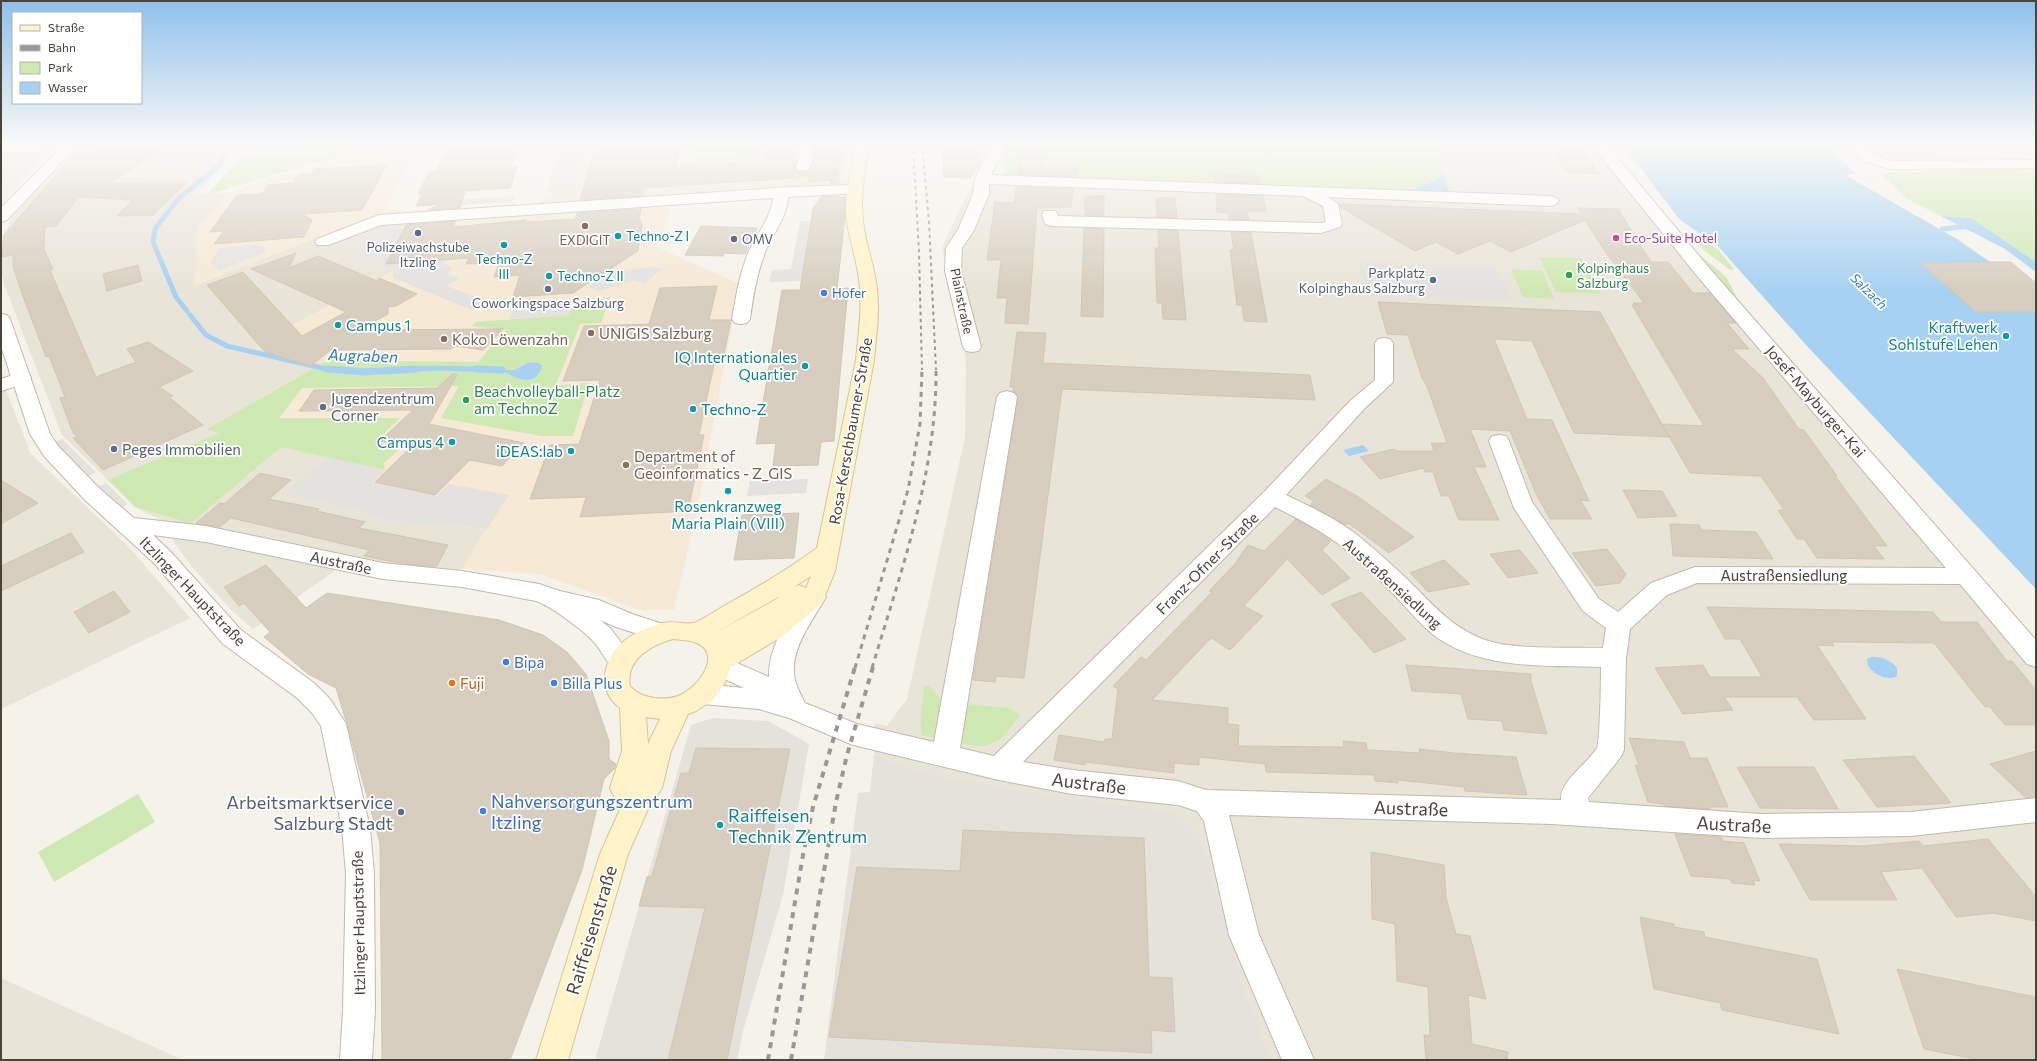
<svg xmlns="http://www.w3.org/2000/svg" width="2037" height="1061" font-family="Commissioner,sans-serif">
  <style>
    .residential { fill: #e9e4d8 }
    .commercial { fill: #f6e9d5 }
    .industrial { fill: #e5e1db }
    .education { fill: #eee7d4 }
    .green { fill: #cfe9b2 }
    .parking { fill: #e4e2de }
    .water { fill: #a6d1f2 }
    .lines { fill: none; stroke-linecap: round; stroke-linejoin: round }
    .stream-far1 { stroke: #a6d1f2; stroke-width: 5 }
    .stream { stroke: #a6d1f2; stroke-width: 7 }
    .building { fill: #d7cebf; stroke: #d2c6b2 }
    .minor-casing { stroke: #c1baac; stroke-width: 2 }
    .tertiary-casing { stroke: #c1baac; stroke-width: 2 }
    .secondary-casing { stroke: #d5c799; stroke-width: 2 }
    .minor { fill: #fff; fill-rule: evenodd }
    .tertiary { fill: #fff; fill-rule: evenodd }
    .secondary { fill: #fff3ca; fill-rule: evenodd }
    .rail-far2 { stroke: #989898; stroke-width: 2; stroke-dasharray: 3.5 3.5; stroke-linecap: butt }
    .rail-far1 { stroke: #989898; stroke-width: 3; stroke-dasharray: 5 5; stroke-linecap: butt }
    .rail { stroke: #989898; stroke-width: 4; stroke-dasharray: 6 6; stroke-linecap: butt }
    .education-dot { fill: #8d6e63; stroke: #fff; stroke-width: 1.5 }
    .service-dot { fill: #5c6f8a; stroke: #fff; stroke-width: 1.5 }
    .culture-dot { fill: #0f9aa8; stroke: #fff; stroke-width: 1.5 }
    .hotel-dot { fill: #d1479c; stroke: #fff; stroke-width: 1.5 }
    .leisure-dot { fill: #2e9e5b; stroke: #fff; stroke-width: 1.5 }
    .shop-dot { fill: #3f7fe0; stroke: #fff; stroke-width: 1.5 }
    .food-dot { fill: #e8710a; stroke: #fff; stroke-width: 1.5 }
    .labels { text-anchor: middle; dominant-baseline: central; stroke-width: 3.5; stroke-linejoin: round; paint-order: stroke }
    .far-culture-label { font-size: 13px; fill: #0d838f; stroke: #fff; text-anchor: start }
    .far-hotel-label { font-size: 13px; fill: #b23c85; stroke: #fff; text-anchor: start }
    .far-service-label { font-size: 13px; fill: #4e5e75; stroke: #fff }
    .far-education-label { font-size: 13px; fill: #785e54; stroke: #fff }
    .far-leisure-label { font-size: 13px; fill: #27864d; stroke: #fff; text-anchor: start }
    .far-water-label { font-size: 13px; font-style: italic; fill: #2e7bb8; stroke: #fff }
    .far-shop-label { font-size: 13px; fill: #366cbe; stroke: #fff; text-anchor: start }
    .far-street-label { font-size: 13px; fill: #494338; stroke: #fff }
    .culture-label { font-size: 15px; fill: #0d838f; stroke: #fff; text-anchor: end }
    .education-label { font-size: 15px; fill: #785e54; stroke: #fff; text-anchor: start }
    .leisure-label { font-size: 15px; fill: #27864d; stroke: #fff; text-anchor: start }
    .service-label { font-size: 15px; fill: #4e5e75; stroke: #fff; text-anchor: start }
    .street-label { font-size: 15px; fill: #494338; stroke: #fff }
    .shop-label { font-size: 15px; fill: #366cbe; stroke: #fff; text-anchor: start }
    .food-label { font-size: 15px; fill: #c56008; stroke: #fff; text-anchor: start }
    .water-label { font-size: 16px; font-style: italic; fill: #2e7bb8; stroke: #fff }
    .near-street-label { font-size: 18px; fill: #494338; stroke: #fff }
    .near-shop-label { font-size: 18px; fill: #366cbe; stroke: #fff; text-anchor: start }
    .near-service-label { font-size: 18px; fill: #4e5e75; stroke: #fff; text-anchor: end }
    .near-culture-label { font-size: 18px; fill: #0d838f; stroke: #fff; text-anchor: start }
  </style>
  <rect width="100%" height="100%" fill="#f5f2ea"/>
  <path class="residential" d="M 1,144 L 59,144 L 45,156 L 1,206 Z
    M 83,144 L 223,144 L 221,147 L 230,155 L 197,194 L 229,193 L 197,229 L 196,285 L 349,225 L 375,226 L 393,271 L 275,335 L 328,360 L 207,429 L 327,457 L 285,493 L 369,514 L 388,521 L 487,529 L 462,569 L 428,571 L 351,559 L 253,629 L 230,609 L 193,568 L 175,544 L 165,522 L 135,507 L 62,435 L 6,289 L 1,272 L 1,241 L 12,218 L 36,190 Z
    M 1444,144 L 1593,144 L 1794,388 L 2036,668 L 2036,1060 L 1272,1060 L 1244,991 L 1022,791 L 913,770 L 874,754 L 875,723 L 887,726 L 907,699 L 965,437 L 966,367 L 964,333 L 954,304 L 942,247 L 959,210 L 979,174 L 1293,189 L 1439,163 L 1443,158 Z
    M 1864,144 L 2036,144 L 2036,167 L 1897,171 Z
    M 1,370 L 7,393 L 31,454 L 128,546 L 190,618 L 1,709 Z
    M 1,978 L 183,1060 L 1,1060 Z"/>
  <path class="commercial" d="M 413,149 L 386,209 L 437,211 L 672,195 L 671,212 L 657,247 L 740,284 L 696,515 L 674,610 L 641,610 L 540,574 L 462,569 L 486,529 L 388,521 L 369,514 L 284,493 L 327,457 L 207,429 L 327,360 L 274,335 L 392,271 L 357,256 L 375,227 L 349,225 L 195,285 L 197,229 L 229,193 L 274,177 L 367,152 Z"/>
  <path class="industrial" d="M 713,718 L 768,721 L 809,744 L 783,895 L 743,1031 L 737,1060 L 595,1060 L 691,725 Z
    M 874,754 L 913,770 L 1022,791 L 1174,813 L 1200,837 L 1244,991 L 1272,1060 L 824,1060 L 858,793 L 870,792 Z"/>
  <path class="education" d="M 561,144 L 742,144 L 784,159 L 796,159 L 797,144 L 846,144 L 846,187 L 542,204 Z"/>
  <path class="green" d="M 240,144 L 354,144 L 366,147 L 361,149 L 332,150 L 236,148 Z
    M 698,144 L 740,144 L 779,158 L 695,162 Z
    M 1004,144 L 1444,144 L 1443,158 L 1439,163 L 1454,195 L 1004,175 Z
    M 340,153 L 341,155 L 340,156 L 206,195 L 245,155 Z
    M 2036,167 L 2036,262 L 1971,218 L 1941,216 L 1907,199 L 1882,174 L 1897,171 Z
    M 1695,238 L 1717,248 L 1734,269 L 1730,270 L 1692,241 Z
    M 1687,245 L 1721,272 L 1727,278 L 1743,310 L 1720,279 Z
    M 1539,257 L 1581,258 L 1601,294 L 1556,292 Z
    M 1511,269 L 1542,271 L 1554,299 L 1523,297 Z
    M 610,297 L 601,323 L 580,324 L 556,385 L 589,383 L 573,436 L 541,436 L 441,418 L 459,386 L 302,388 L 279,418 L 400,418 L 375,442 L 400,449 L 384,463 L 385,470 L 281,447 L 191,523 L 135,507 L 108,480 L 219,433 L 207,429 L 328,360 L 478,362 L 506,330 L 471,326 L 476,322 L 570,315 L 572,307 Z
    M 924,685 L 929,686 L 945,703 L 938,738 L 922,735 C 919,717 923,702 924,685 Z
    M 964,704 L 1009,708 L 1020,715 C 1014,722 1008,734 1000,739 C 986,750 971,746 955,742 Z
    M 138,794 L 155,822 L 54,882 L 38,852 Z"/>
  <path class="parking" d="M 564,144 L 636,144 L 588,147 L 574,191 L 548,192 Z
    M 1443,158 L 1538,163 L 1547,178 L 1614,181 L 1627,200 L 1454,195 L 1439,163 Z
    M 515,196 L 513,202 L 452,206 L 454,200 Z
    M 800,221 L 817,221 L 836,280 L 769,282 L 772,270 L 791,269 Z
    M 403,225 L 400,229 L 404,229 L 410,262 L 446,260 L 444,264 L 452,267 L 449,274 L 460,278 L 447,286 L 487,302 L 472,310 L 393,278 L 393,271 L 357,256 L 375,226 Z
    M 257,244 L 268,251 L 220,270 L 210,262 L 220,248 Z
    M 1358,261 L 1497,268 L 1510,300 L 1366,293 Z
    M 653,267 L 662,269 L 645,283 L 634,280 L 599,291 L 588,287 L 611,271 Z
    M 572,307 L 570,315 L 509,319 L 512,311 Z
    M 62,439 L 96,472 L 89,476 L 55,442 Z
    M 327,457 L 385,470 L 373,482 L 436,496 L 449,484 L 509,495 L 487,529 L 388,521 L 369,514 L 284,493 Z
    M 808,479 L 806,493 L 747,496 L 750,481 Z
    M 106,483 L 128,504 L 121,508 L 98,486 Z"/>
  <path class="water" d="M 1622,144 L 1824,144 L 1856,174 L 1845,175 L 1957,239 L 1990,262 L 2036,300 L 2036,589 L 1807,346 L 1716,244 L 1680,220 Z
    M 1443,176 L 1450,194 L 1408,193 Z
    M 1941,216 L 1971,218 L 2036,262 L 2036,272 L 2005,249 Z
    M 530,362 L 539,363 L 542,366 C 537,388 515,379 502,370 L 514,370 Z
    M 1363,445 L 1369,451 L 1349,456 L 1343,450 Z
    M 1871,657 C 1882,656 1890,660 1897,668 L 1897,676 C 1887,682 1874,674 1868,666 L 1867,659 Z"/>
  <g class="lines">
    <path class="stream-far1" d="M 225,144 L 225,146
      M 1942,229 L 1971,226
      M 187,311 L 176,297 L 153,242 L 155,229 L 178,199 L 221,164 L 223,155
      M 190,315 L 206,335 L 227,346 L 326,369 L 341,370
      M 397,370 L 438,368 L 502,370"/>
    <path class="stream" d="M 328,369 L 363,372 L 416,369
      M 476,369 L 502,370"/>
  </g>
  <path class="building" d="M 93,144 L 173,144 L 109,183 L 187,182 L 153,215 L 117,216 L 133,200 L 79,197 L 56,226 L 45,227 L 44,249 L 53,269 L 50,270 L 96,377 L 136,362 L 127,349 L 148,342 L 193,371 L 159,387 L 173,396 L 169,397 L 203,425 L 103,470 L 73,438 L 77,437 L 73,433 L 60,398 L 65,397 L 49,356 L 46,357 L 24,299 L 13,267 L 13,255 L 2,257 L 4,235 L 73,155 L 93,154 Z
    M 450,144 L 519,144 L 511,166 L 518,166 L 510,188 L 465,191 L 460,208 L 428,210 L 442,204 L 416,206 L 422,194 L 418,194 L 429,172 L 437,171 Z
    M 766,144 L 796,144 L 796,162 L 795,166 L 798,172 L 809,171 L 814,162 L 814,144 L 844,144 L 843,162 L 838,163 L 839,184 L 830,184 L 833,180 L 809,182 L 809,177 L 644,188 L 643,196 L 580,200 L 594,152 L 680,147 L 676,166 L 765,160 Z
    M 943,144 L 980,144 L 980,163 L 971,178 L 944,177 Z
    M 1018,144 L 1039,144 L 1039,146 L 1043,147 L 1044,167 L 1078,168 L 1076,177 L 1019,175 Z
    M 1555,144 L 1579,144 L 1585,154 L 1588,155 L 1598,174 L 1565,172 L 1555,153 L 1559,153 Z
    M 387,165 L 362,210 L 302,214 L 312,220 L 304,237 L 214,244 L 224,231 L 210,232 L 237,195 L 262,194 L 268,185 L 293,183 L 299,174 L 312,173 L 315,169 Z
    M 1214,174 L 1259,176 L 1260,184 L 1215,182 Z
    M 1016,187 L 1074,189 L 1071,207 L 1037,208 L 1028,324 L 1005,323 L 1007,298 L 997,298 L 1001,260 L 987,260 L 995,202 L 1014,203 Z
    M 1216,194 L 1263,196 L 1266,211 L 1247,211 L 1249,220 L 1229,219 L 1228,213 L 1217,212 Z
    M 839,196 L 839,198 L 845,197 L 845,216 L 837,289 L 848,288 L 834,441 L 821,442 L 818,465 L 773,466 L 776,443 L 756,444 L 782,290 L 800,290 L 813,208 L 821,197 Z
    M 1085,196 L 1104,196 L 1104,216 L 1085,215 Z
    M 1156,198 L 1175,198 L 1177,218 L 1157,217 Z
    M 1339,204 L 1582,214 L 1578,208 L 1618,209 L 1651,262 L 1668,262 L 1693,293 L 1710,293 L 1736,323 L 1727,323 L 1749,349 L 1732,349 L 1763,378 L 1799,429 L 1804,430 L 1837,476 L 1835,476 L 1887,546 L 1874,546 L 1884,559 L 1817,558 L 1804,539 L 1797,539 L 1778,510 L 1784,510 L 1761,476 L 1690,473 L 1662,424 L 1704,426 L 1632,305 L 1635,305 L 1633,303 L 1644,303 L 1604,250 L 1585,220 L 1511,252 L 1490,241 L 1458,254 L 1436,242 L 1415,251 L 1340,207 Z
    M 641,209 L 639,218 L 642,224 L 638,251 L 573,293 L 513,297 L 520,275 L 494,277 L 499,263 L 466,264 L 469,258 L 386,264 L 406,225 L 455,221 L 454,227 L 526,220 L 526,222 L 559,220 L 575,219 L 577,213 Z
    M 701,226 L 726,227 L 757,228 L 745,254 L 724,253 L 723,256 L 685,255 Z
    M 1084,228 L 1104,229 L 1103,317 L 1081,316 Z
    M 1158,230 L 1178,231 L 1186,320 L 1163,319 L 1162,303 L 1157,303 L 1155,248 L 1159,248 Z
    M 1231,232 L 1251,233 L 1267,322 L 1244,321 L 1242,305 L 1237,305 L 1230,250 L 1234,250 Z
    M 296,253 L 289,268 L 318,256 L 377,281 L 379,278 L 417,294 L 396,306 L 388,307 L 388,314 L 359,330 L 503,329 L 483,350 L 455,346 L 451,349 L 331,350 L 310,366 L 265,352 L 207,285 L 243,272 L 302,336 L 346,312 L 251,269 Z
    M 1990,262 L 2011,262 L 2036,283 L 2036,312 L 1976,312 L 1920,263 Z
    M 138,265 L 142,281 L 107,291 L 103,274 Z
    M 717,286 L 709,320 L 731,320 L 723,359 L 715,360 L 699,435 L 704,435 L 688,511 L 580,517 L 586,497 L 530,499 L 550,445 L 579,444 L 600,380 L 563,381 L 584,326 L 649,324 L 660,288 Z
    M 1378,302 L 1600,312 L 1669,437 L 1574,433 L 1532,341 L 1494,339 L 1527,419 L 1552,420 L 1589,501 L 1580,500 L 1592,519 L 1550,519 L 1537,496 L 1510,431 L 1470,429 L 1486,467 L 1474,467 L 1499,520 L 1459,520 L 1449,496 L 1441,496 L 1433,472 L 1425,472 L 1423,468 L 1380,479 L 1360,457 L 1394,449 L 1397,451 L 1434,451 L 1431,443 L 1447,443 L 1427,386 L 1422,378 L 1408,335 L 1387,334 Z
    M 1017,332 L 1046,333 L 1043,363 L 1310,375 L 1315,400 L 1062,389 L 1024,678 L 996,676 L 995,682 L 973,680 L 1018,397 L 1013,391 L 1014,387 L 1010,387 Z
    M 454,373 L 457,375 L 429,424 L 524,443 L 502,466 L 470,460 L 435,495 L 375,482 L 411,447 L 380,441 L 413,410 L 299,411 L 314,390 L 437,388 Z
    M 260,473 L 291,480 L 269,499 L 319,509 L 317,511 L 365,522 L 359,528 L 448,545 L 437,566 L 430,566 L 405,564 L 364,556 L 369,550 L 231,518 L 220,527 L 196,523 L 220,503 L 224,504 Z
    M 1326,479 L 1357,496 L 1414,537 L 1389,553 L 1348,523 L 1346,525 L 1310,505 L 1314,501 L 1305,496 Z
    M 1,480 L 38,503 L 1,524 Z
    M 1623,490 L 1662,491 L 1677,516 L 1638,518 Z
    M 799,513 L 794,558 L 734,560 L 742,515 Z
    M 1296,519 L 1331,541 L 1322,550 L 1350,578 L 1322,595 L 1287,559 L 1244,606 L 1263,616 L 1230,650 L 1211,638 L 1152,700 L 1228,708 L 1228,724 L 1239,725 L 1238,746 L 1344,747 L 1343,741 L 1366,743 L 1367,750 L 1420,753 L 1419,749 L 1454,753 L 1516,757 L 1527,795 L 1465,791 L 1464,787 L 1398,780 L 1398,783 L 1375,781 L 1374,775 L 1266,772 L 1265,764 L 1199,757 L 1199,765 L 1174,763 L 1174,773 L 1086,762 L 1085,765 L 1054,760 L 1059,735 L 1104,742 L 1105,739 L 1112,739 L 1118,689 L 1113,686 L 1141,657 L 1146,660 L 1212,592 L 1209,591 L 1234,565 L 1248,545 L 1264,551 Z
    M 1670,524 L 1699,525 L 1702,530 L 1756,532 L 1773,559 L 1673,556 Z
    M 71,533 L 84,552 L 1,591 L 1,566 Z
    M 1607,549 L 1626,574 L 1620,583 L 1596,586 L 1572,553 Z
    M 1520,550 L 1538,573 L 1508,578 L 1490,554 Z
    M 1444,560 L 1470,584 L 1428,592 L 1410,573 Z
    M 266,565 L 306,608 L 327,593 L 499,620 L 543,635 L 567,652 L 586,674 L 609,741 L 609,759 L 616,764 L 615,768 L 604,779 L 582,870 L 510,1060 L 382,1060 L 380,843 L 347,724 L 336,688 L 308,674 L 264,637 L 270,632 L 244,603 L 239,606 L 224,587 Z
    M 114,591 L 130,612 L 89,633 L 74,612 Z
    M 1361,592 L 1406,639 L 1374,653 L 1331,604 Z
    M 1707,607 L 1933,612 L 1941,622 L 1977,622 L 2007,661 L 2012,661 L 2036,690 L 2036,725 L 2005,725 L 1990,707 L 1985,707 L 1934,643 L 1832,642 L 1834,646 L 1817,645 L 1866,719 L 1814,720 L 1797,697 L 1724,697 L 1733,710 L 1683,714 L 1655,668 L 1703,665 L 1710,677 L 1762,677 L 1740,639 L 1725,639 Z
    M 1406,665 L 1531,674 L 1531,681 L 1547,734 L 1504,730 L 1502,721 L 1468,719 L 1461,694 L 1412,691 Z
    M 1629,738 L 1684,742 L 1690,758 L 1707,758 L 1728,807 L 1709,807 L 1710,809 L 1664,806 L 1663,804 L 1648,802 L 1635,765 L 1639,766 Z
    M 696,748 L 790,749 L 727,1060 L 668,1060 L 705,908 L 639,906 L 647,877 L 652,876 L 681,773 L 689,773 Z
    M 2036,751 L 2036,797 L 2026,798 L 1990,764 Z
    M 1914,756 L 1951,803 L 1877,807 L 1843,760 Z
    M 1737,767 L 1814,767 L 1838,809 L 1760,808 Z
    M 963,830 L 1144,838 L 1149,977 L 1172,978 L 1175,1032 L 1151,1030 L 1152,1053 L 829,1037 L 857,867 L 960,871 Z
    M 1675,834 L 1721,837 L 1723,841 L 1744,843 L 1760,881 L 1753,880 L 1755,885 L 1732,883 L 1730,879 L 1691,876 Z
    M 1988,839 L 2036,897 L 2036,921 L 1993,913 L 1956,917 L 1922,868 L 1881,872 L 1897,900 L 1810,900 L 1779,844 L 1864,846 L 1919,841 L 1923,846 Z
    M 1371,852 L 1444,865 L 1446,898 L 1456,934 L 1470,936 L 1486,999 L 1468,995 L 1472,1044 L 1508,1052 L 1507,1060 L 1426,1060 L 1424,1035 L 1430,1036 L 1428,987 L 1397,981 L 1395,924 L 1372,919 Z
    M 1640,917 L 1674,924 L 1674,927 L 1704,932 L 1705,937 L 1817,959 L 1839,1034 L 1722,1010 L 1720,1003 L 1654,989 Z
    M 1897,969 L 2036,997 L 2036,1060 L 1980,1060 L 1924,1049 Z"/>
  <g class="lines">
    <defs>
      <path id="minor" d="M 798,144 L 812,144 L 812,162 L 808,170 L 798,170 L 796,167 L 798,162 Z
        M 990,144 L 1004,144 L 1004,148 L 991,175 L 1551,196 L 1556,198 L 1559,201 L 1556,204 L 1551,206 L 1328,197 L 1338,204 L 1342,224 L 1340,227 L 1321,233 L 1051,226 L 1045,224 L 1042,214 L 1044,211 L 1056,211 L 1058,216 L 1320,223 L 1326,222 L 1323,206 L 1303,196 L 989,184 L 989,194 L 974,230 L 962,248 L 961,271 L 981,347 L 978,351 L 972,352 L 966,351 L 963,347 L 945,271 L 946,248 L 958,230 L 973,194 L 975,179 L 990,148 Z
        M 1591,144 L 1606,144 L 1710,269 L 2036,640 L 2036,667 L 2027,664 L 1960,584 L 1697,583 L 1667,595 L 1630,629 L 1626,658 L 1624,750 L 1620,758 L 1588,798 L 1589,802 L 1761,814 L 1911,812 L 2036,798 L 2036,822 L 1911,836 L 1761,838 L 1552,824 L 1229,815 L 1259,935 L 1314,1060 L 1282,1060 L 1229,935 L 1204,821 L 1197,811 L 1178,805 L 1072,794 L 999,780 L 853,745 L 789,718 L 759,709 L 702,704 L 693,701 L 689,694 L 693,687 L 702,684 L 744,688 L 712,673 L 709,666 L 712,659 L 721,656 L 769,677 C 768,646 790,616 806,591 L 814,588 L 822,591 L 826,597 C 813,620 788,651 795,680 C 797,688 801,695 805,703 L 857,724 L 934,742 L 997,397 L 1000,393 L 1007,391 L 1014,393 L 1017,397 L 960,748 L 994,756 L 1264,492 L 1350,401 L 1375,380 L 1375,343 L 1378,339 L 1384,338 L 1390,339 L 1393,343 L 1393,382 L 1364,409 L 1286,495 C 1311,507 1341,521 1362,539 C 1380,554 1399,571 1416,588 C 1437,610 1458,631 1488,641 C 1518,650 1571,647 1603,648 L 1606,628 L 1583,611 L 1514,508 L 1489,441 L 1492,436 L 1499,435 L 1506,436 L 1509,441 L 1532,502 L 1599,599 L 1618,612 L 1651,583 L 1695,567 L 1946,568 L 1698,277 ZM 1275,507 C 1299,519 1324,532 1345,549 C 1364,564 1383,583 1400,601 C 1414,616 1427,632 1444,642 C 1490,670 1550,665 1601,667 C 1601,679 1600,742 1597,748 C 1588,763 1559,782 1561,800 L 1206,790 L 1178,781 L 1072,770 L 1023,762 Z
        M 1844,144 L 1860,144 L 1873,155 L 1891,161 L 2036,160 L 2036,168 L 1890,169 L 1863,161 Z
        M 854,185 L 859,187 L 862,190 L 859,193 L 788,197 C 787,217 774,232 766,250 C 757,272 753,296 750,319 L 747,323 L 741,324 L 735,323 L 732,319 C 736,296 740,272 749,251 C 757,233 771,218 773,198 L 381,225 L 329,245 L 317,245 L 315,242 L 317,239 L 379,215 L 792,187 Z
        M 22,372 L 29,374 L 31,378 L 29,382 L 1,391 L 1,379 Z"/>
      <path id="tertiary" d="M 1,144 L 79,144 L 7,220 L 1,222 L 1,208 L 58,151 L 1,152 Z
        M 1,314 L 7,315 L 10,319 L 50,434 L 58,446 L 101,490 L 134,518 L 206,526 L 383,563 L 462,571 L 539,584 L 560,591 L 599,600 L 632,614 L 669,626 L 672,632 L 669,638 L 660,641 L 616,627 L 600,620 L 611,629 L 634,660 L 631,667 C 625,669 619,671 613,667 C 605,661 601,649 594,642 C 583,630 551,606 536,601 L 462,587 L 383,579 L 206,542 L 153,535 L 170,551 L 241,630 L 314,683 L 330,699 L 346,724 L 370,828 L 374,873 L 375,1010 L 372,1060 L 340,1060 L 343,1010 L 346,873 L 342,828 L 321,726 L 312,713 L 296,697 L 223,644 L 154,563 L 85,500 L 44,456 L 30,434 L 1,346 Z"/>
      <path id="secondary" d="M 856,144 L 870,144 C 865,170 860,194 863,220 C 865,244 875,266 877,289 C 880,313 876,337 874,360 L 835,571 L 822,603 L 783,636 L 731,667 L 725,683 L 714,699 L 696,711 L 688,714 L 671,751 L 662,788 L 648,809 L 628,854 L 568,1060 L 536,1060 L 600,854 L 622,805 L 614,796 L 610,788 L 622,751 L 620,708 C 596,690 603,658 624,641 C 635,632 649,627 663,623 C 674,620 685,625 693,623 C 703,620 713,612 722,607 C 755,589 787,570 817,548 L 856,360 C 858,337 862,313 860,290 C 859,267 851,246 847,223 C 843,197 851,170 856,144 ZM 811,576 L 806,588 L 799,585 L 794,587 ZM 780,596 L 775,600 L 716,632 ZM 673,639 C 680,640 688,640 694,642 C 725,652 698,689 678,696 C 670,699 663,699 654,698 C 644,696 637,694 630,686 C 625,660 651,645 673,639 ZM 646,717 L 660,719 L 648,744 Z"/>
    </defs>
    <use href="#minor" class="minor-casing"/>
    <use href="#tertiary" class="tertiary-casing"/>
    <use href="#secondary" class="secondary-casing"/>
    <use href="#minor" class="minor"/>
    <use href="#tertiary" class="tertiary"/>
    <use href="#secondary" class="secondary"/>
    <path class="rail-far2" d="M 913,144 L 919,252 L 922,370
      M 922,144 L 929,222 L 936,370"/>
    <path class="rail-far1" d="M 855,668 L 908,490 L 920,424 L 922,369
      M 872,668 C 901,571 937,472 936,369"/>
    <path class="rail" d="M 768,1060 L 803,855 L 813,807 L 855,667
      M 791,1060 L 836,802 L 847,755 L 873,667"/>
  </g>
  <linearGradient id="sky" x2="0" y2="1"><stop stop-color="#8dc0ec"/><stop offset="0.49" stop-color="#faf9f6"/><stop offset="1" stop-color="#faf9f6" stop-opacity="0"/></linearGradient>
  <rect width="2037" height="293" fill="url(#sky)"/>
  <g class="education-dot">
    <circle cx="585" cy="226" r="4"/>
    <circle cx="591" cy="333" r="4"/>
    <circle cx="444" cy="339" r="4"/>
    <circle cx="626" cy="465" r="4"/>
  </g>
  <g class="service-dot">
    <circle cx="418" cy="233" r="4"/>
    <circle cx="734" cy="239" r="4"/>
    <circle cx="1433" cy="280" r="4"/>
    <circle cx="548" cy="289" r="4"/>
    <circle cx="323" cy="407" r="4"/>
    <circle cx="114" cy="449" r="4"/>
    <circle cx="401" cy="812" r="4"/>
  </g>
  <g class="culture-dot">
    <circle cx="618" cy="236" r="4"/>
    <circle cx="504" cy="245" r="4"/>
    <circle cx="549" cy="276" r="4"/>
    <circle cx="338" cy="325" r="4"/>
    <circle cx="2006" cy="336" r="4"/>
    <circle cx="805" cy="366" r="4"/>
    <circle cx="693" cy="409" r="4"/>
    <circle cx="452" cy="442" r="4"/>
    <circle cx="571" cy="451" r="4"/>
    <circle cx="728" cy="491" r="4"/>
    <circle cx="720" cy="825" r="4"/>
  </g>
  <circle class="hotel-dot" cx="1616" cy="238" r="4"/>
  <g class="leisure-dot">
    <circle cx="1569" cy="275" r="4"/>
    <circle cx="466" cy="400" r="4"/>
  </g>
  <g class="shop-dot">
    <circle cx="824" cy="293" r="4"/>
    <circle cx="506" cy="662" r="4"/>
    <circle cx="554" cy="683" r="4"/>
    <circle cx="483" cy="811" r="4"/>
  </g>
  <circle class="food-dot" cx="452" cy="683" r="4"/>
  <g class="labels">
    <g class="far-culture-label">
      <text x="626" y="236">Techno-Z I</text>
      <text x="504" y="259" text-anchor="middle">Techno-Z<tspan x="504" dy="15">III</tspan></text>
      <text x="557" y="276">Techno-Z II</text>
    </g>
    <g class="far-hotel-label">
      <text x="1624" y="238">Eco-Suite Hotel</text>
    </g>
    <g class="far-service-label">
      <text x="742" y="239" text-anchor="start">OMV</text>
      <text x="418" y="247">Polizeiwachstube<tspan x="418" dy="15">Itzling</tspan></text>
      <text x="1425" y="273" text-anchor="end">Parkplatz<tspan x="1425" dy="15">Kolpinghaus Salzburg</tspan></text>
      <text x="548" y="303">Coworkingspace Salzburg</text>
    </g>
    <g class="far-education-label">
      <text x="585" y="240">EXDIGIT</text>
    </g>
    <g class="far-leisure-label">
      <text x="1577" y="268">Kolpinghaus<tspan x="1577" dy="15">Salzburg</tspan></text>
    </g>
    <g class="far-water-label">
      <text transform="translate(1869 291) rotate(44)">Salzach</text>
    </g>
    <g class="far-shop-label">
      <text x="832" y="293">Hofer</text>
    </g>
    <g class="far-street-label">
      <text transform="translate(962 301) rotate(78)">Plainstraße</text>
    </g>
    <g class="culture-label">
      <text x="346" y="325" text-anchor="start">Campus 1</text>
      <text x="1998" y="327">Kraftwerk<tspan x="1998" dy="17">Sohlstufe Lehen</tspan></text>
      <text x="797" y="357">IQ Internationales<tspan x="797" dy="17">Quartier</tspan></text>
      <text x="701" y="409" text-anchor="start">Techno-Z</text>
      <text x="444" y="442">Campus 4</text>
      <text x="563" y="451">iDEAS:lab</text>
      <text x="728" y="506" text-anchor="middle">Rosenkranzweg<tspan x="728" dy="17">Maria Plain (VIII)</tspan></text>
    </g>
    <g class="education-label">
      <text x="599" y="333">UNIGIS Salzburg</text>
      <text x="452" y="339">Koko Löwenzahn</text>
      <text x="634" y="456">Department of<tspan x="634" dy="17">Geoinformatics - Z_GIS</tspan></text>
    </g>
    <g class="leisure-label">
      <text x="474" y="391">Beachvolleyball-Platz<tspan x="474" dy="17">am TechnoZ</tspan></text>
    </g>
    <g class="service-label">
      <text x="331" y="398">Jugendzentrum<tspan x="331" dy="17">Corner</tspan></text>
      <text x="122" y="449">Peges Immobilien</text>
    </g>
    <g class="street-label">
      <text transform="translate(1816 401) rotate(49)">Josef-Mayburger-Kai</text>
      <text transform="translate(850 431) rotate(-80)">Rosa-Kerschbaumer-Straße</text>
      <text transform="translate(341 562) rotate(12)">Austraße</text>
      <text transform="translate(1207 563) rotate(-45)">Franz-Ofner-Straße</text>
      <text x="1784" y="575">Austraßensiedlung</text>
      <text transform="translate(1393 583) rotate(42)">Austraßensiedlung</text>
      <text transform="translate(193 591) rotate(46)">Itzlinger Hauptstraße</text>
      <text transform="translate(358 923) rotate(-91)">Itzlinger Hauptstraße</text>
    </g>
    <g class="shop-label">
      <text x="514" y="662">Bipa</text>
      <text x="562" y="683">Billa Plus</text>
    </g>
    <g class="food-label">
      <text x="460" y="683">Fuji</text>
    </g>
    <g class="water-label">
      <text transform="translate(363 355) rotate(2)">Augraben</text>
    </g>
    <g class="near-street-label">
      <text transform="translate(1089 783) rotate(7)">Austraße</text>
      <text transform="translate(1411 808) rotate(2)">Austraße</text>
      <text transform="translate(1734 824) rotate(3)">Austraße</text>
      <text transform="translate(591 930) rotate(-73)">Raiffeisenstraße</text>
    </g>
    <g class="near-shop-label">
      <text x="491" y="801">Nahversorgungszentrum<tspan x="491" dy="21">Itzling</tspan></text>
    </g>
    <g class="near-service-label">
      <text x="393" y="802">Arbeitsmarktservice<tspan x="393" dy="21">Salzburg Stadt</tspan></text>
    </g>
    <g class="near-culture-label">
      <text x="728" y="815">Raiffeisen<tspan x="728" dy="21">Technik Zentrum</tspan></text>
    </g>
  </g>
  <rect width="2037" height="1061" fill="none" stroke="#494338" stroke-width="4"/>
  <rect x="12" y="12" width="130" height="92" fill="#ffffff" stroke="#b6b4af"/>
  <rect x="20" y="25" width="20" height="6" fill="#fff3ca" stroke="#b6b4af"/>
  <text x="48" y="32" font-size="12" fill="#494338">Straße</text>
  <rect x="20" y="45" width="20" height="6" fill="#989898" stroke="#b6b4af"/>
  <text x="48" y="52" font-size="12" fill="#494338">Bahn</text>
  <rect x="20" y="62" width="20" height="12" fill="#cfe9b2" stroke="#b6b4af"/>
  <text x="48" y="72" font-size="12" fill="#494338">Park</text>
  <rect x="20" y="82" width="20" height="12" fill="#a6d1f2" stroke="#b6b4af"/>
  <text x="48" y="92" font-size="12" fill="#494338">Wasser</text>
</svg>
